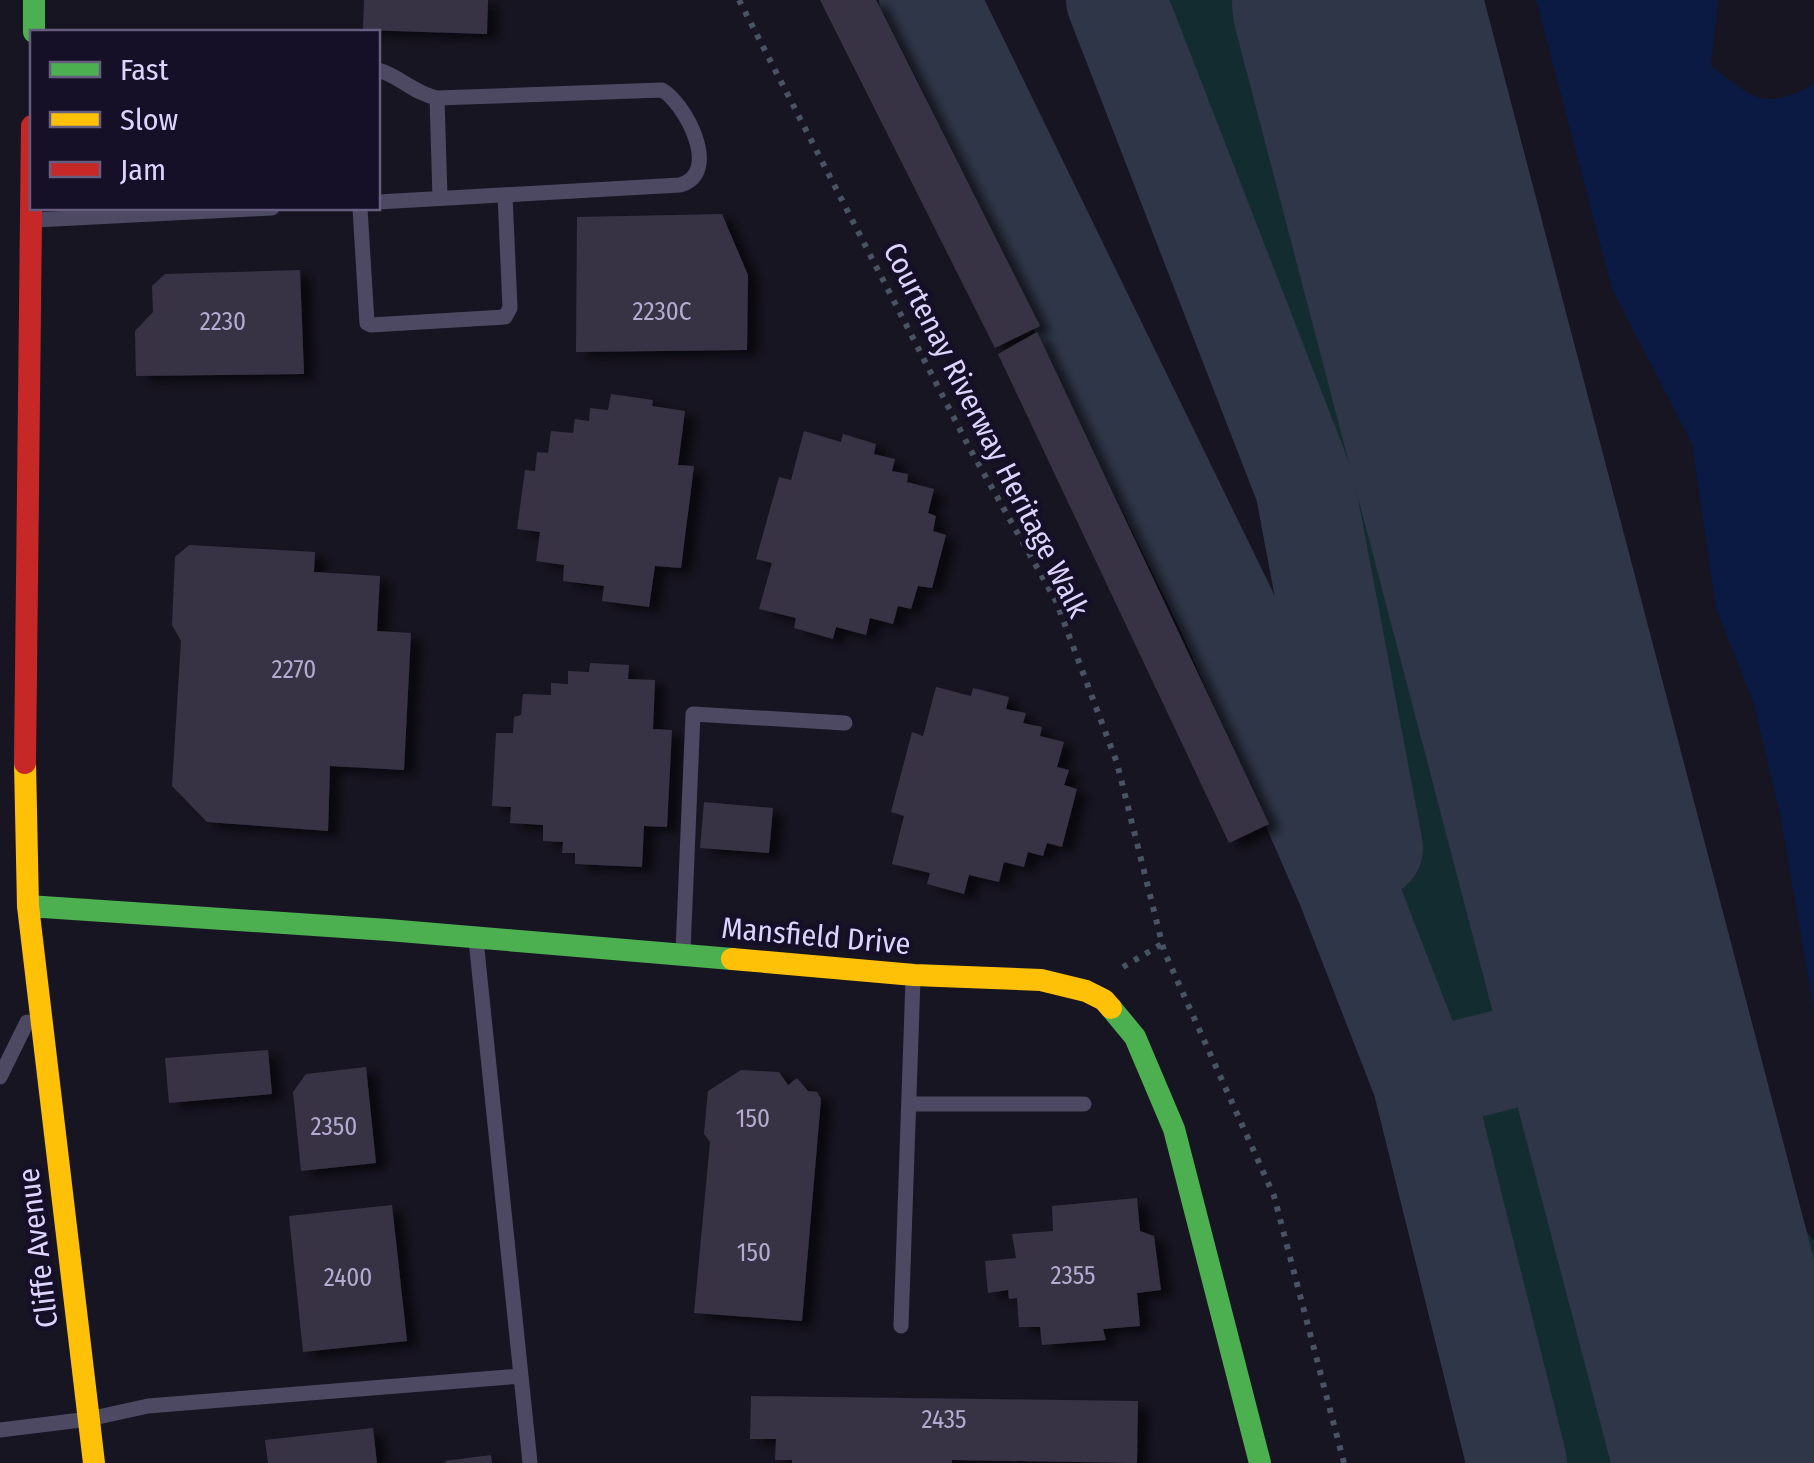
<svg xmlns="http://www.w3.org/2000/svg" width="1814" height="1463" font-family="'Fira Sans Condensed',sans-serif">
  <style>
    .green { fill: #132c30 }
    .water { fill: #0a1a43 }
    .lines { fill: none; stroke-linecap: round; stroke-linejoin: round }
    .taxiway { stroke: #2f3648; stroke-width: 100 }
    .runway { stroke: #2f3648; stroke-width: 248 }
    .building { fill: #373344; filter: url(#shadow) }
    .path { stroke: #485363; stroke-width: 6; stroke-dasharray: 5 8; stroke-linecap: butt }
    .lane { stroke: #4d4963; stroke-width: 15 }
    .fast { stroke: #4caf50; stroke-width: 22 }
    .slow { stroke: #ffc107; stroke-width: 22 }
    .jam { stroke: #c62828; stroke-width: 22 }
    .labels { text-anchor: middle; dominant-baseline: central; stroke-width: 9; stroke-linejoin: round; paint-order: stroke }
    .number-label { font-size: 25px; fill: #b4acd0 }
    .street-label { font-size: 30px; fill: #ded5ff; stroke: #150f28 }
  </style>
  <defs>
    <filter id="shadow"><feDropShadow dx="11" dy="6" stdDeviation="5" flood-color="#0009"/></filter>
  </defs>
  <rect width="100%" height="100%" fill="#181522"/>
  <path class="green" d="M 1136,0 L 1308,0 L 1568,990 L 1559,1018 C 1520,1033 1475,1053 1432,1049 L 1417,1023 L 1317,475 Z
    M 1409,0 L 1481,0 L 1795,1217 L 1814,1241 L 1814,1463 L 1789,1463 L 1666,1003 Z
    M 1556,1055 L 1585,1067 L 1590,1079 L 1630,1261 L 1683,1463 L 1529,1463 L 1439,1114 L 1442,1091 L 1451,1079 Z"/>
  <path class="water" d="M 1536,0 L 1718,0 L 1711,66 C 1755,98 1762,112 1814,84 L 1814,1011 L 1781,819 L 1754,704 L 1716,608 L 1692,444 L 1612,289 Z"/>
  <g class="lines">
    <path class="taxiway" d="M 929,0 L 1227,612 L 1346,885 L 1422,1080 L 1517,1463
      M 1116,0 L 1305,487 L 1373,848
      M 1422,1080 L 1625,1029"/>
    <path class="runway" d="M 1356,0 L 1739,1463"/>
  </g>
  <path class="building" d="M 364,0 L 488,0 L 487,34 L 363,30 Z
    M 820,0 L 876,0 L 1040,326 L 995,348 Z
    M 722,214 L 748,275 L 747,350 L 576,352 L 577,217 Z
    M 300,270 L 304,374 L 136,376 L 135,331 L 153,312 L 152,286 L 165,274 Z
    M 1037,332 L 1269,824 L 1229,843 L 998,354 Z
    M 611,394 L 653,400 L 652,406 L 685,411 L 678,465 L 694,466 L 681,568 L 655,566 L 649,607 L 602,601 L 604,586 L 563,581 L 564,565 L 536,561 L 540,532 L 517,529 L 525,470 L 535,471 L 537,452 L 548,453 L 551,431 L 573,433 L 575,419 L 589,421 L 590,408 L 608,410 Z
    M 804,431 L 841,442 L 843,434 L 876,444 L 874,454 L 895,459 L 892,471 L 908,474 L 907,482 L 934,489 L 928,513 L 936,516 L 933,531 L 946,535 L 932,588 L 918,586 L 911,609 L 898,606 L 893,624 L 870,618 L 866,635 L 836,627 L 833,639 L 794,628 L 796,618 L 759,609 L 772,563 L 756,559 L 779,477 L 791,480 Z
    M 189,545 L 315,552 L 314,572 L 380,576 L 377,631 L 411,633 L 404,770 L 330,766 L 328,831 L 207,822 L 172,786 L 181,641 L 172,625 L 175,557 Z
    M 590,663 L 629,665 L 628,679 L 655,680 L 653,729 L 672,730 L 667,827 L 644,826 L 642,867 L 575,864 L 575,853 L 562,853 L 563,842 L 543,841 L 543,825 L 510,823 L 511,807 L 492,806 L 496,733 L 513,733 L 514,717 L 521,715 L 523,694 L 551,695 L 551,683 L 568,684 L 568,671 L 589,672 Z
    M 936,687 L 971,696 L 973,688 L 1009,697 L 1006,709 L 1026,713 L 1023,723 L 1042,727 L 1040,736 L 1064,742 L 1057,767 L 1069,770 L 1064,785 L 1077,789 L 1062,847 L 1047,843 L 1043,856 L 1028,852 L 1024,867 L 1004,862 L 999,882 L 969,875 L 964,894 L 927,884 L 930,873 L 892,864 L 904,816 L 891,812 L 912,732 L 923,736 Z
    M 704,802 L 773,808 L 769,853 L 700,848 Z
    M 268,1050 L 272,1094 L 169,1103 L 165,1058 Z
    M 366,1067 L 376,1163 L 301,1171 L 293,1092 L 306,1074 Z
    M 741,1070 L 779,1072 L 788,1085 L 797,1078 L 808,1091 L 817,1092 L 821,1099 L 802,1321 L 694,1313 L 710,1142 L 704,1134 L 708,1091 Z
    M 1137,1198 L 1140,1231 L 1154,1236 L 1161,1290 L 1137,1293 L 1140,1326 L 1103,1329 L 1106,1340 L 1042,1345 L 1040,1327 L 1019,1327 L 1017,1298 L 1009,1299 L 1008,1290 L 988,1293 L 985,1261 L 1016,1258 L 1012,1234 L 1053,1231 L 1052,1206 Z
    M 392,1205 L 407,1341 L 303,1352 L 289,1216 Z
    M 751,1396 L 1138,1401 L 1137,1463 L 952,1460 L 952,1463 L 792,1463 L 792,1460 L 775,1460 L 776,1439 L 750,1439 Z
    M 373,1428 L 377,1463 L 268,1463 L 265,1440 Z
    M 491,1455 L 492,1463 L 446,1463 L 445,1461 Z"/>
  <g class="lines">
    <path class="path" d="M 739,0 L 970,449 L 1056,601 L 1117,763 L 1164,951 L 1274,1196 L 1344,1463
      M 1123,967 L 1162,944"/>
    <path class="lane" d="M 378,70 C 400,76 413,93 437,98 L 662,90 C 684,102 723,173 680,185 L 378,202
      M 437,98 L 440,198
      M 360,208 L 367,323 L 371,325 L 505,317 L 510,308 L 505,195
      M 35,220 L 272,208
      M 476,940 L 530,1463
      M 683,951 L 693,714 L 845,723
      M 0,1077 L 27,1022
      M 909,1104 L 1084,1104
      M 901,1326 L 913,979
      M 0,1430 L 89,1419 L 148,1406 L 521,1376"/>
    <path class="fast" d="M 34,0 L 34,32
      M 28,906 L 388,930 L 732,959
      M 1111,1008 L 1135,1037 L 1174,1129 L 1260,1463"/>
    <path class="slow" d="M 25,763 L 28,906 L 94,1463
      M 732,959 L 914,975 L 1041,980 L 1086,991 L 1104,1000 L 1111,1008"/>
    <path class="jam" d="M 25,763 L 32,126"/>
  </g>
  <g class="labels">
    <g class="number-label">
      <text x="662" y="312">2230C</text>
      <text x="223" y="322">2230</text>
      <text x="294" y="670">2270</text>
      <text x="753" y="1119">150</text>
      <text x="334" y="1127">2350</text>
      <text x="754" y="1253">150</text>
      <text x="1073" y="1276">2355</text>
      <text x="348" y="1278">2400</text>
      <text x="944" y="1420">2435</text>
    </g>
    <g class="street-label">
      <text transform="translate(986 430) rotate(63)">Courtenay Riverway Heritage Walk</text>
      <text transform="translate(816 936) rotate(5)">Mansfield Drive</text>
      <text transform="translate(38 1248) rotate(-97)">Cliffe Avenue</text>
    </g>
  </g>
  <rect x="30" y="30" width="350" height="180" fill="#150f28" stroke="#655e7e" stroke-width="2.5"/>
  <rect x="50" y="62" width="50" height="15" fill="#4caf50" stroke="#655e7e" stroke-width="2.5"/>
  <text x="120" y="80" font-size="30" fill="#ded5ff">Fast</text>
  <rect x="50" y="112" width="50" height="15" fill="#ffc107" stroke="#655e7e" stroke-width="2.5"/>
  <text x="120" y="130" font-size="30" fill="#ded5ff">Slow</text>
  <rect x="50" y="162" width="50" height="15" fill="#c62828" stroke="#655e7e" stroke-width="2.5"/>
  <text x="120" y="180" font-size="30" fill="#ded5ff">Jam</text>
</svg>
